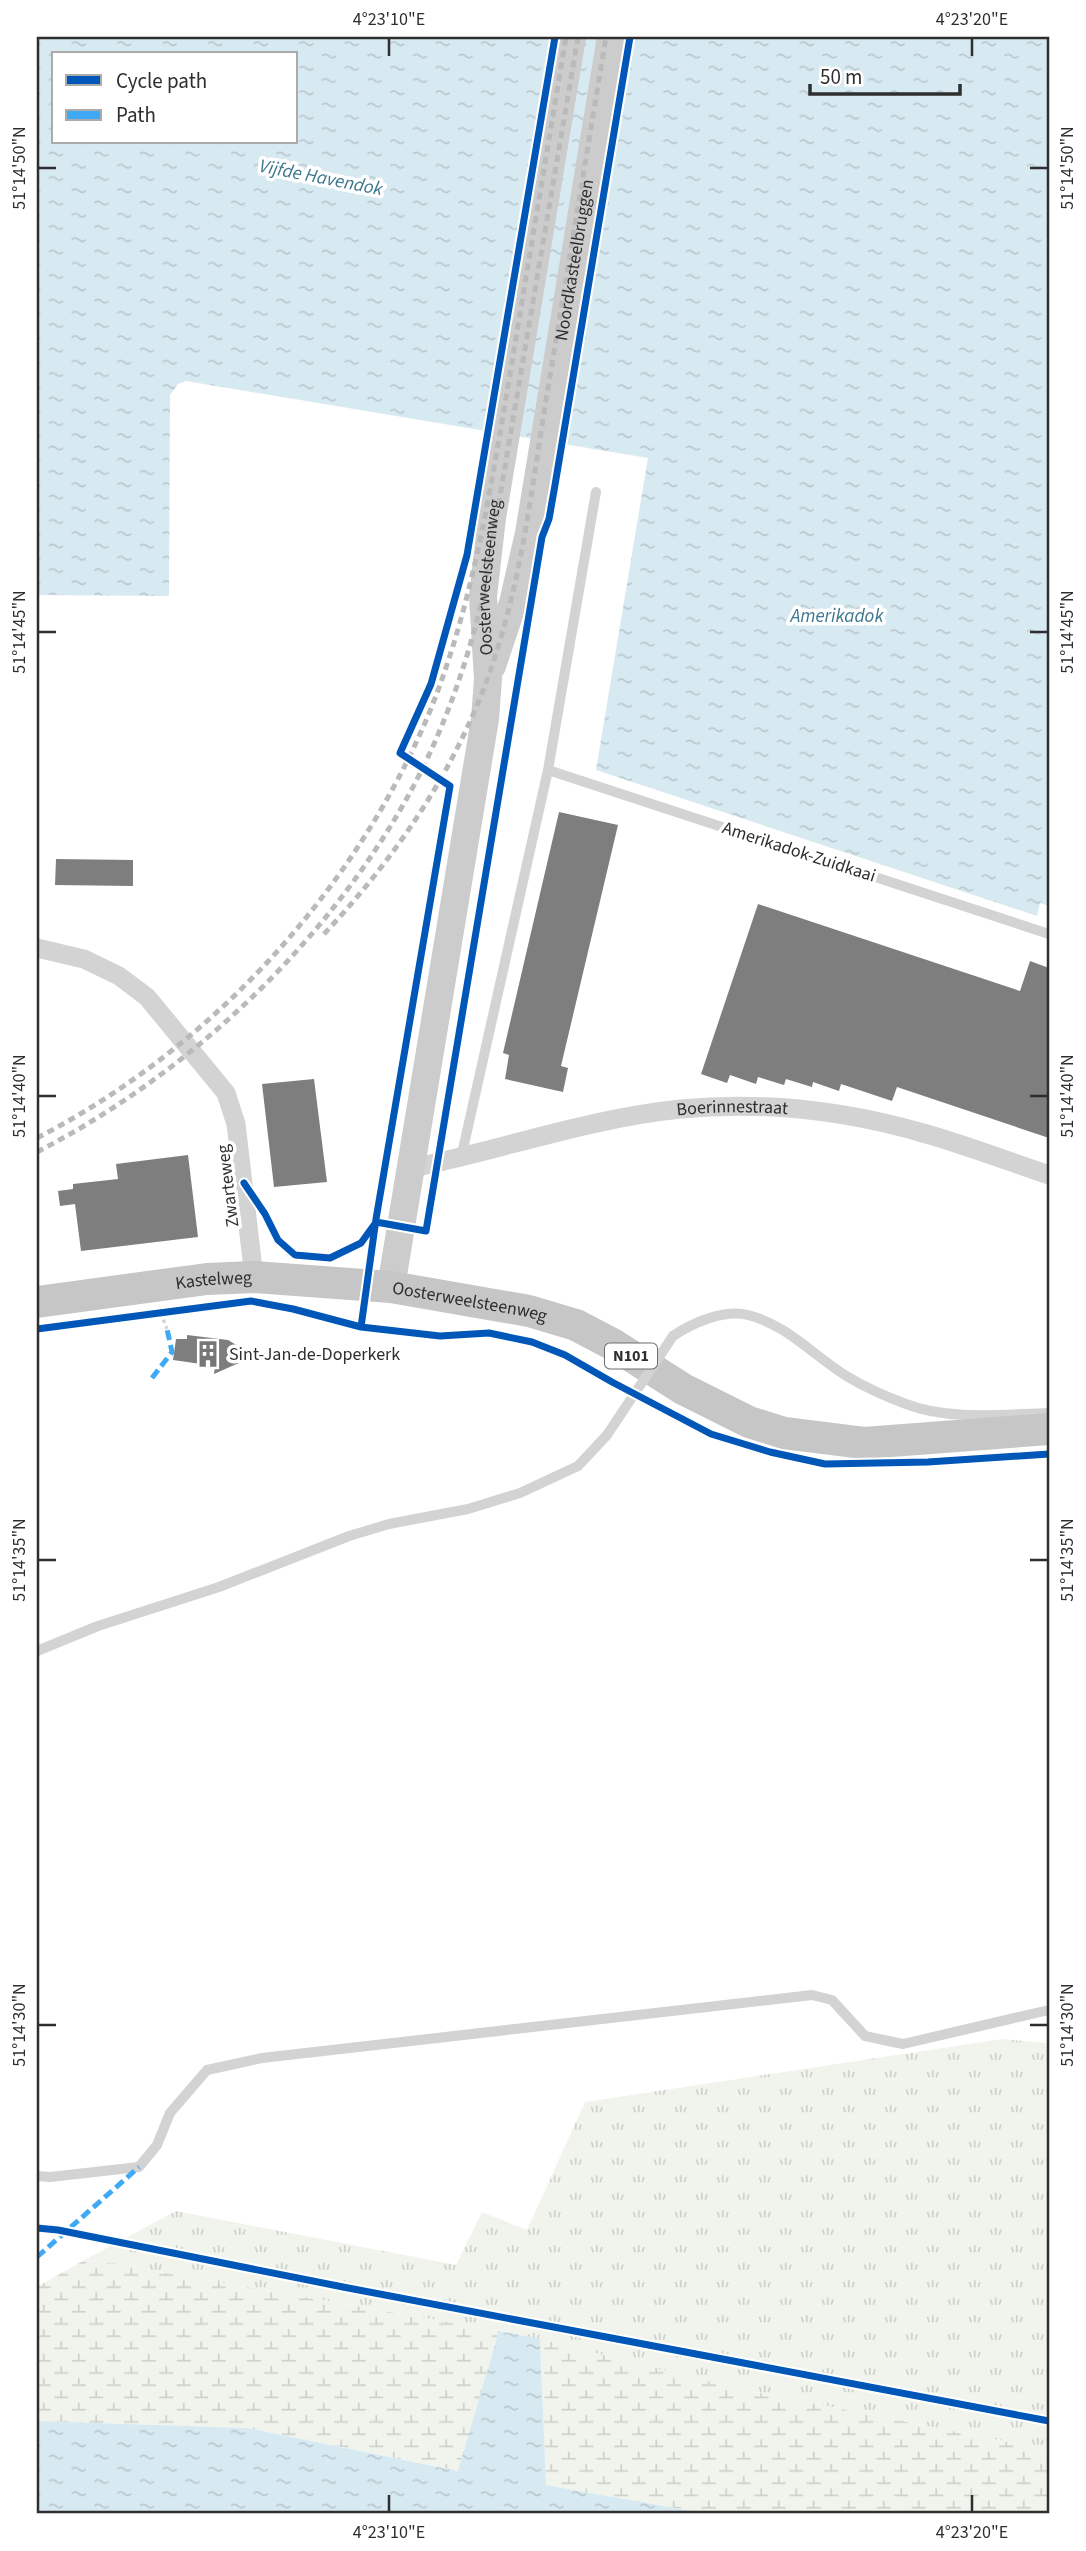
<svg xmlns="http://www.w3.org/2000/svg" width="1086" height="2551" font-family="'Source Sans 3',sans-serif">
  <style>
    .grass { fill: url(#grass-tufts) }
    .wetland { fill: url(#wetland-marsh) }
    .water { fill: url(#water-ripples); fill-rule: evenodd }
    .building { fill: #7e7e7e }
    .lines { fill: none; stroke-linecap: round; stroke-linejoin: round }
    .path { stroke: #d3d3d3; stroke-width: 3.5; stroke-dasharray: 3.5 3.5; stroke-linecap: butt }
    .service { stroke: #d3d3d3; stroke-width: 10 }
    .minor { stroke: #d3d3d3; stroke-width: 19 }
    .secondary { stroke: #ccc; stroke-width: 28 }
    .primary { stroke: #c6c6c6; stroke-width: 32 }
    .rail { stroke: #bababa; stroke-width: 5; stroke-dasharray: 7 5; stroke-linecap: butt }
    .service-bridge { stroke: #d3d3d3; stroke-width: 10 }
    .quiet { stroke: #3fa9f5; stroke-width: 5; stroke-dasharray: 10 5; stroke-linecap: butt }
    .cycleway-casing { stroke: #fff; stroke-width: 11 }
    .cycleway { stroke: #0057b8; stroke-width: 7 }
    .ticks { fill: none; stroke: #2e2e2e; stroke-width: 2.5 }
    .labels { text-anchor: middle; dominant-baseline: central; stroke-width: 7; stroke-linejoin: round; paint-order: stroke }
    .shield { fill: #fff; stroke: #6d6d6d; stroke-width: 2 }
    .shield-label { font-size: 16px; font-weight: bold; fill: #2e2e2e }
    .street-label { font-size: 18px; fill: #2e2e2e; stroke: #fff }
    .poi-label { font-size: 18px; fill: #2e2e2e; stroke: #fff; text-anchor: start }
    .water-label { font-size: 19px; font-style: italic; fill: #3d778f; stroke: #fff }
    .neatline { fill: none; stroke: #2e2e2e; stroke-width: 2.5 }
    .ticks-label { font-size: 18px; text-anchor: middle; fill: #2e2e2e }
  </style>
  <defs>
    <pattern id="grass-tufts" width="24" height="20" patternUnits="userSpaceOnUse" patternTransform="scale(1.75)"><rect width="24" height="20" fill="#f1f4ec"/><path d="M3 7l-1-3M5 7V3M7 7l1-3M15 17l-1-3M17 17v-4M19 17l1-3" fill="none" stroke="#cfd2cb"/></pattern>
    <pattern id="wetland-marsh" width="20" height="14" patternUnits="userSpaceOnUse" patternTransform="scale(1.75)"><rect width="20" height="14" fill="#f1f4ec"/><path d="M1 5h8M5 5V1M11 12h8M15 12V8" fill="none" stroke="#cfd2cb"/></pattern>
    <pattern id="water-ripples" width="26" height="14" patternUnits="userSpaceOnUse" patternTransform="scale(1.75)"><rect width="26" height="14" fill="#d8eaf1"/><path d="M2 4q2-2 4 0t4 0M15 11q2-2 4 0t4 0" fill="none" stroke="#bac9cf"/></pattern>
  </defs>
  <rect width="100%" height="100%" fill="#fff"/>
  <path class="grass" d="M 1003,2039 L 1046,2043 L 1049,2057 L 1049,2450 L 735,2388 L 499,2331 L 86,2259 L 176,2211 L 456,2265 L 482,2212 L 527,2230 L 585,2102 Z"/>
  <path class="wetland" d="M 86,2259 L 499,2331 L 459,2471 L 248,2428 L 37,2421 L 37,2287 Z
    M 540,2339 L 735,2388 L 1049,2450 L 1049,2514 L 709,2514 L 546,2485 Z"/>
  <path class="water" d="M 37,37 L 1049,37 L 1049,906 L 1040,903 L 1037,916 L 596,770 L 648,458 L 186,381 L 178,384 L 170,395 L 169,596 L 37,595 ZM 54,54 L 296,54 L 296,142 L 54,142 Z
    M 499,2331 L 540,2339 L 546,2485 L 709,2514 L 37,2514 L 37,2421 L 248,2428 L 458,2471 Z"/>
  <path class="building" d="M 559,812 L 618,825 L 561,1066 L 568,1068 L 563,1092 L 505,1079 L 509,1055 L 503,1053 Z
    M 56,859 L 133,860 L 133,886 L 55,885 Z
    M 758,904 L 1020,991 L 1030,961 L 1049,968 L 1049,1138 L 897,1087 L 892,1101 L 841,1084 L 839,1091 L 813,1082 L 812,1087 L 786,1079 L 784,1085 L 758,1077 L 756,1084 L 730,1075 L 727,1083 L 701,1074 Z
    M 314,1079 L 327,1182 L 274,1187 L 262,1084 Z
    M 188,1155 L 198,1237 L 81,1251 L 75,1204 L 60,1206 L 58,1191 L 73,1189 L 73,1184 L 118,1179 L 116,1164 Z
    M 187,1335 L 228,1340 L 243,1349 L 241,1362 L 214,1374 L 215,1366 L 173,1360 L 176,1339 L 187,1339 Z"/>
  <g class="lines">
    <path class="path" d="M 161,1313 L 167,1329"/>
    <path class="service" d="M 548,770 L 1049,934
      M 461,1158 L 548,770 L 596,492
      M 673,1336 C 692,1323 724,1309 748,1315 C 786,1324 815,1357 848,1377 C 865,1387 887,1397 906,1404 C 950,1421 1003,1414 1049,1413
      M 37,1651 L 98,1626 L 219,1587 L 349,1536 L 389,1524 L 468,1509 L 520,1493 L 578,1466 L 607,1435
      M 37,2176 L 50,2177 L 139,2167 L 157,2145 L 170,2113 L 207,2070 L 262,2058 L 812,1995 L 832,2000 L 865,2036 L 903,2044 L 1049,2010"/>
    <g class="minor">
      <path d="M 37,948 L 84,959 L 119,976 L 147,997 L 226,1093 L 236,1124 L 254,1277"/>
      <path id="s1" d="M 412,1168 C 501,1150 590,1118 681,1109 C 762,1101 846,1111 923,1133 C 966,1145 1007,1161 1049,1175"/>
    </g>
    <g class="secondary">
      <path id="s2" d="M 492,666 L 513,603 L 529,533 L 611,37"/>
      <path id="s3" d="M 391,1287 L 485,719 L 488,679 L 483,596 L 492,518 L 572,37"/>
    </g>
    <path class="primary" id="s4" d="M 37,1302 L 207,1279 L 254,1277 L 391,1287 L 529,1311 L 576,1325 L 614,1345 L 683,1389 L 749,1422 L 784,1433 L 864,1443 L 1049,1429"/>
    <path class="rail" d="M 324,934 C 402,851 465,756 498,647 C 525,561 534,470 549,382 C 568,267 587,152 606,37
      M 37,1138 C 211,1048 355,892 430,711 C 473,604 490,492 509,380 C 528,265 547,151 566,37
      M 37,1152 C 182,1077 312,958 396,817 C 437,749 465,673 483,596 L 578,37"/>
    <path class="service-bridge" d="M 607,1435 L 673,1336"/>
    <path class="quiet" d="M 152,1378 L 172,1352 L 167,1329
      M 37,2257 L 139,2167"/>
    <defs>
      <path id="cycleway" d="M 244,1183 L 265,1214 L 278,1240 L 295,1255 L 330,1258 L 361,1243 L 374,1225
        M 376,1222 L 426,1231 L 542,537 L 549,519 L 555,485 L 630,37
        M 361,1327 L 376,1219 L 450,786 L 400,753 L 431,684 L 467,555 L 555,37
        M 37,1329 L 251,1301 L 293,1309 L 361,1327 L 440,1336 L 489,1333 L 532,1342 L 565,1355 L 612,1382 L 711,1434 L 770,1452 L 825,1464 L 928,1462 L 1049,1454
        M 37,2228 L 58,2230 L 343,2287 L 1049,2421"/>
    </defs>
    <use href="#cycleway" class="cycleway-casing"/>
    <use href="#cycleway" class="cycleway"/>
  </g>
  <path class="ticks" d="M 389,38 L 389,56M 972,38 L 972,56M 38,168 L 56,168M 1030,168 L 1048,168M 38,632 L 56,632M 1030,632 L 1048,632M 38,1096 L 56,1096M 1030,1096 L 1048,1096M 38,1560 L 56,1560M 1030,1560 L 1048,1560M 38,2025 L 56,2025M 1030,2025 L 1048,2025M 389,2495 L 389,2512M 972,2495 L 972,2512"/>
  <defs>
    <symbol id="building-bare" viewBox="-9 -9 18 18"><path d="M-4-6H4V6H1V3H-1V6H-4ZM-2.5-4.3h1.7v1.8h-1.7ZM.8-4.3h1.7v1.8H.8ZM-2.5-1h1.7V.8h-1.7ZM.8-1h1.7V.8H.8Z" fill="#777" stroke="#fff" stroke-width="2.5" paint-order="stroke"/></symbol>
  </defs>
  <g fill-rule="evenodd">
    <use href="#building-bare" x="189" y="1335" width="38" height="38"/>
  </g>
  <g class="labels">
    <rect class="shield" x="605" y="1343.5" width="52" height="25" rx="5"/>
    <g class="shield-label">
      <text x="631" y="1356">N101</text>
    </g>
    <g class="street-label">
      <text stroke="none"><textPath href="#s2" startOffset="415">Noordkasteelbruggen</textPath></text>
      <text stroke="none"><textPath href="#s3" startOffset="718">Oosterweelsteenweg</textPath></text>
      <text transform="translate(799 852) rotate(18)">Amerikadok-Zuidkaai</text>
      <text stroke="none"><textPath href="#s1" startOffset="327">Boerinnestraat</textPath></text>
      <text transform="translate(228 1186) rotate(-97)">Zwarteweg</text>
      <text stroke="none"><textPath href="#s4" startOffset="178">Kastelweg</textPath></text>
      <text stroke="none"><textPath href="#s4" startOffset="436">Oosterweelsteenweg</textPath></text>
    </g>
    <g class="poi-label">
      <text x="229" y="1354">Sint-Jan-de-Doperkerk</text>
    </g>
    <g class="water-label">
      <text transform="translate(321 178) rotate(11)">Vijfde Havendok</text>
      <text x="837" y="616">Amerikadok</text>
    </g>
  </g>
  <rect width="1086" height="2551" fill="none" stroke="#ffffff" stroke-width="77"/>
  <rect x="52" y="52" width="245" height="91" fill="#ffffff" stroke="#ababab" stroke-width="2"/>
  <rect x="66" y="75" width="35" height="10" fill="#0057b8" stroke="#ababab" stroke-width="2"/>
  <text x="116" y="88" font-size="21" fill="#2e2e2e">Cycle path</text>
  <rect x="66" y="110" width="35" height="10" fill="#3fa9f5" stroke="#ababab" stroke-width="2"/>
  <text x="116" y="122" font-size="21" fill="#2e2e2e">Path</text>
  <path d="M810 84v10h150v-10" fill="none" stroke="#2e2e2e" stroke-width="3.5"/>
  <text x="820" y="84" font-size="21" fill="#2e2e2e" stroke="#ffffff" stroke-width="5" paint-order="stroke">50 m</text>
  <rect x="38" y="38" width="1010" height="2474" class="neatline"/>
  <g class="ticks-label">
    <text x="389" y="25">4°23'10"E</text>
    <text x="972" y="25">4°23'20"E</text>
    <text transform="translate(19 168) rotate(-90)" y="6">51°14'50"N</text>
    <text transform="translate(1067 168) rotate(-90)" y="6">51°14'50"N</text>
    <text transform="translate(19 632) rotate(-90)" y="6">51°14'45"N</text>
    <text transform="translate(1067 632) rotate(-90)" y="6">51°14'45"N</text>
    <text transform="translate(19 1096) rotate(-90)" y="6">51°14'40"N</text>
    <text transform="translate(1067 1096) rotate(-90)" y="6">51°14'40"N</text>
    <text transform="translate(19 1560) rotate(-90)" y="6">51°14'35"N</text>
    <text transform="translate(1067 1560) rotate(-90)" y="6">51°14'35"N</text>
    <text transform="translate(19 2025) rotate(-90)" y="6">51°14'30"N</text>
    <text transform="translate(1067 2025) rotate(-90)" y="6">51°14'30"N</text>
    <text x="389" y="2538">4°23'10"E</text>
    <text x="972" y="2538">4°23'20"E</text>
  </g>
</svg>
